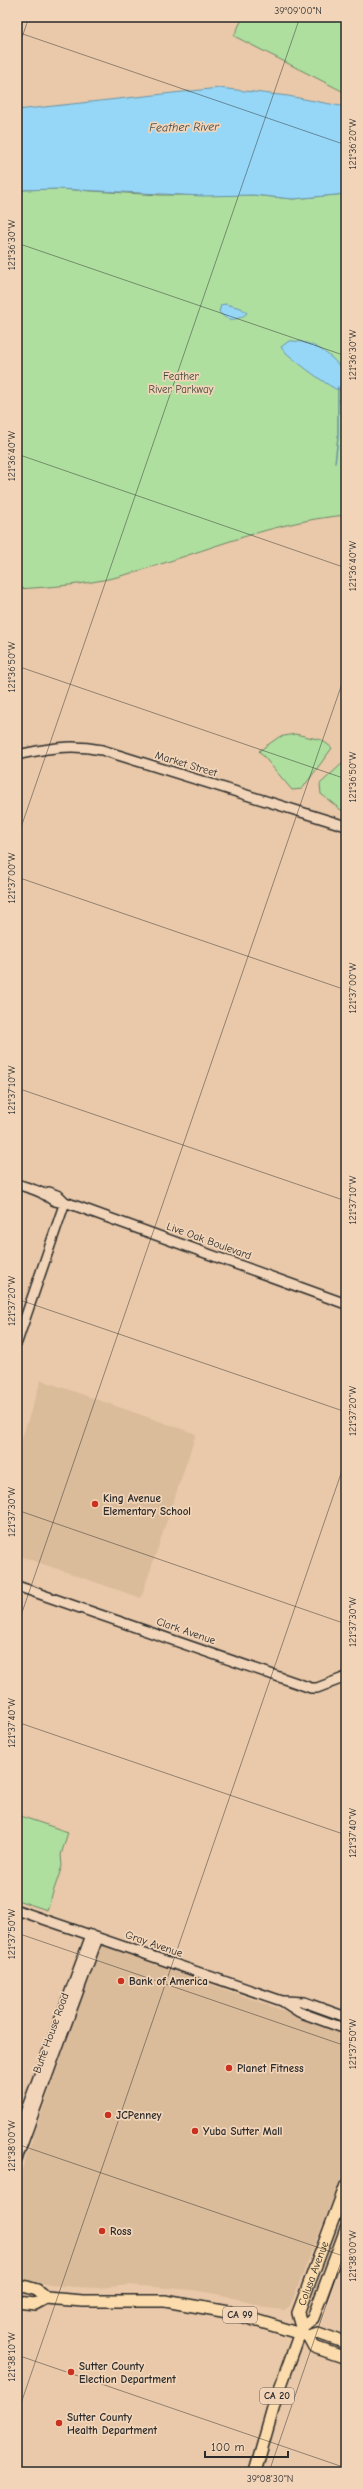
<svg xmlns="http://www.w3.org/2000/svg" width="363" height="2489" font-family="'Comic Neue',sans-serif">
  <style>
    .built { fill: #dabb9a }
    .green { fill: #aedf9f; stroke: #6c8565 }
    .water { fill: #96d7f7; stroke: #6b92a5 }
    .lines { fill: none; stroke-linecap: round; stroke-linejoin: round }
    .stream { stroke: #6b92a5; stroke-width: 1.5 }
    .secondary-casing { stroke: #2b2b2b; stroke-width: 12 }
    .highway-casing { stroke: #2b2b2b; stroke-width: 14 }
    .secondary { stroke: #f2d5b8; stroke-width: 9 }
    .highway { stroke: #fcdcac; stroke-width: 11 }
    .ticks { fill: none; stroke: #2b2b2b; stroke-width: 1; stroke-opacity: 0.45 }
    .poi-dot { fill: #c8321e; stroke: #f2d5b8; stroke-width: 1.5 }
    .labels { text-anchor: middle; dominant-baseline: central; stroke-width: 3.5; stroke-linejoin: round; paint-order: stroke }
    .shield { fill: #f2d5b8; stroke: #675e55; stroke-width: 1 }
    .shield-label { font-size: 10px; font-weight: bold; fill: #2b2b2b }
    .park-label { font-size: 11px; fill: #3f463c; stroke: #f2d5b8 }
    .street-label { font-size: 11px; fill: #2b2b2b; stroke: #f2d5b8 }
    .poi-label { font-size: 11px; font-weight: bold; fill: #2b2b2b; stroke: #f2d5b8; text-anchor: start }
    .water-label { font-size: 12px; font-style: italic; fill: #3b454a; stroke: #f2d5b8 }
    .neatline { fill: none; stroke: #2b2b2b; stroke-width: 1.5 }
    .ticks-label { font-size: 10px; text-anchor: middle; fill: #2b2b2b }
  </style>
  <rect width="100%" height="100%" fill="#e9c9a9"/>
  <filter id="ink" filterUnits="userSpaceOnUse"><feTurbulence type="fractalNoise" baseFrequency=".025" numOctaves="2"/><feDisplacementMap in="SourceGraphic" scale="8" xChannelSelector="R" yChannelSelector="G"/><feConvolveMatrix kernelMatrix="1 2 1 2 8 2 1 2 1" color-interpolation-filters="sRGB"/></filter>
  <g filter="url(#ink)">
    <path class="built" d="M 41,1380 L 196,1434 L 141,1598 L 17,1555 L 17,1453 Z
      M 101,1945 L 346,2033 L 346,2166 L 290,2306 L 284,2310 L 267,2308 L 227,2296 L 193,2290 L 129,2285 L 98,2288 L 75,2287 L 50,2285 L 17,2277 L 17,2183 Z"/>
    <path class="green" d="M 243,17 L 346,17 L 346,93 L 234,36 Z
      M 58,189 L 160,195 L 253,195 L 293,199 L 346,194 L 346,515 C 266,522 193,557 117,577 C 84,585 50,587 17,589 L 17,190 Z
      M 295,734 L 322,740 L 332,748 L 302,789 L 292,790 L 259,751 L 279,737 Z
      M 346,760 L 346,814 L 321,794 L 320,784 Z
      M 17,1815 L 68,1832 L 61,1855 L 62,1866 L 47,1910 L 17,1900 Z"/>
    <path class="water" d="M 219,88 L 288,96 L 346,107 L 346,194 L 293,199 L 253,195 L 203,196 L 58,189 L 17,190 L 17,110 Z
      M 225,304 L 241,308 L 247,313 C 238,321 227,322 219,312 L 221,305 Z
      M 289,341 C 313,340 332,355 345,373 C 347,376 346,385 346,388 C 343,389 339,390 336,389 C 331,388 283,353 281,347 Z"/>
    <g class="lines">
      <path class="stream" d="M 335,463 L 338,437 L 338,387"/>
      <defs>
        <path id="secondary" d="M 17,755 C 49,748 70,744 102,750 L 346,826
          M 17,1184 C 25,1187 34,1189 42,1193 C 51,1198 53,1203 65,1202 L 346,1304
          M 43,1194 L 49,1192 L 59,1196 L 65,1202
          M 17,1342 L 65,1202
          M 17,1586 L 311,1688 L 317,1688 L 346,1677
          M 17,1910 L 282,2001 L 299,2012 L 346,2029
          M 284,2001 L 304,2002 L 346,2017
          M 17,2134 L 91,1935
          M 17,2159 L 98,1938"/>
        <g id="highway">
          <path d="M 17,2284 L 37,2290 L 46,2298"/>
          <path d="M 17,2302 L 35,2304 L 46,2298 L 83,2301 L 165,2301 L 228,2312 L 308,2336 L 318,2333 L 346,2343"/>
          <path id="s1" d="M 302,2327 L 298,2313 L 346,2185"/>
          <path d="M 302,2327 L 313,2318 L 346,2229"/>
          <path d="M 308,2336 L 314,2347 L 346,2358"/>
          <path d="M 255,2472 L 275,2402 L 302,2327"/>
        </g>
      </defs>
      <use href="#secondary" class="secondary-casing"/>
      <use href="#highway" class="highway-casing"/>
      <use href="#secondary" class="secondary"/>
      <use href="#highway" class="highway"/>
    </g>
  </g>
  <path class="ticks" d="M 17,32 L 346,145M 17,52 L 29,17M 17,243 L 346,356M 17,454 L 346,568M 17,666 L 346,779M 17,839 L 300,17M 17,877 L 346,990M 17,1088 L 346,1201M 17,1299 L 346,1412M 17,1510 L 346,1624M 17,1627 L 346,672M 17,1722 L 346,1835M 17,1933 L 346,2046M 17,2144 L 346,2257M 17,2355 L 346,2468M 17,2415 L 346,1459M 269,2472 L 346,2247"/>
  <g class="poi-dot">
    <circle cx="95" cy="1504" r="4"/>
    <circle cx="121" cy="1981" r="4"/>
    <circle cx="229" cy="2068" r="4"/>
    <circle cx="108" cy="2115" r="4"/>
    <circle cx="195" cy="2131" r="4"/>
    <circle cx="102" cy="2231" r="4"/>
    <circle cx="71" cy="2372" r="4"/>
    <circle cx="59" cy="2423" r="4"/>
  </g>
  <g class="labels">
    <g class="shield">
      <rect x="223" y="2307" width="34" height="16" rx="3"/>
      <rect x="260" y="2388" width="34" height="16" rx="3"/>
    </g>
    <g class="shield-label">
      <text x="240" y="2315">CA 99</text>
      <text x="277" y="2396">CA 20</text>
    </g>
    <g class="park-label">
      <text x="181" y="376">Feather<tspan x="181" dy="13">River Parkway</tspan></text>
    </g>
    <g class="street-label">
      <text transform="translate(186 764) rotate(17)">Market Street</text>
      <text transform="translate(209 1241) rotate(20)">Live Oak Boulevard</text>
      <text transform="translate(186 1631) rotate(19)">Clark Avenue</text>
      <text transform="translate(154 1944) rotate(19)">Gray Avenue</text>
      <text transform="translate(51 2033) rotate(-70)">Butte House Road</text>
      <text stroke="none"><textPath href="#s1" startOffset="57">Colusa Avenue</textPath></text>
    </g>
    <g class="poi-label">
      <text x="103" y="1498">King Avenue<tspan x="103" dy="13">Elementary School</tspan></text>
      <text x="129" y="1981">Bank of America</text>
      <text x="237" y="2068">Planet Fitness</text>
      <text x="116" y="2115">JCPenney</text>
      <text x="203" y="2131">Yuba Sutter Mall</text>
      <text x="110" y="2231">Ross</text>
      <text x="79" y="2366">Sutter County<tspan x="79" dy="13">Election Department</tspan></text>
      <text x="67" y="2417">Sutter County<tspan x="67" dy="13">Health Department</tspan></text>
    </g>
    <g class="water-label">
      <text transform="translate(184 127) rotate(-1)">Feather River</text>
    </g>
  </g>
  <rect width="363" height="2489" fill="none" stroke="#f2d5b8" stroke-width="44"/>
  <path d="M205 2451v6h83v-6" fill="none" stroke="#2b2b2b" stroke-width="2"/>
  <text x="211" y="2451" font-size="12" fill="#2b2b2b" stroke="#f2d5b8" stroke-width="3" paint-order="stroke">100 m</text>
  <rect x="22" y="22" width="319" height="2445" class="neatline"/>
  <g class="ticks-label">
    <text x="298" y="14">39°09'00"N</text>
    <text transform="translate(352 144) rotate(-90)" y="4">121°36'20"W</text>
    <text transform="translate(11 245) rotate(-90)" y="4">121°36'30"W</text>
    <text transform="translate(352 355) rotate(-90)" y="4">121°36'30"W</text>
    <text transform="translate(11 456) rotate(-90)" y="4">121°36'40"W</text>
    <text transform="translate(352 566) rotate(-90)" y="4">121°36'40"W</text>
    <text transform="translate(11 667) rotate(-90)" y="4">121°36'50"W</text>
    <text transform="translate(352 777) rotate(-90)" y="4">121°36'50"W</text>
    <text transform="translate(11 878) rotate(-90)" y="4">121°37'00"W</text>
    <text transform="translate(352 988) rotate(-90)" y="4">121°37'00"W</text>
    <text transform="translate(11 1090) rotate(-90)" y="4">121°37'10"W</text>
    <text transform="translate(352 1200) rotate(-90)" y="4">121°37'10"W</text>
    <text transform="translate(11 1301) rotate(-90)" y="4">121°37'20"W</text>
    <text transform="translate(352 1411) rotate(-90)" y="4">121°37'20"W</text>
    <text transform="translate(11 1512) rotate(-90)" y="4">121°37'30"W</text>
    <text transform="translate(352 1622) rotate(-90)" y="4">121°37'30"W</text>
    <text transform="translate(11 1723) rotate(-90)" y="4">121°37'40"W</text>
    <text transform="translate(352 1833) rotate(-90)" y="4">121°37'40"W</text>
    <text transform="translate(11 1934) rotate(-90)" y="4">121°37'50"W</text>
    <text transform="translate(352 2044) rotate(-90)" y="4">121°37'50"W</text>
    <text transform="translate(11 2146) rotate(-90)" y="4">121°38'00"W</text>
    <text transform="translate(352 2256) rotate(-90)" y="4">121°38'00"W</text>
    <text transform="translate(11 2357) rotate(-90)" y="4">121°38'10"W</text>
    <text x="270" y="2482">39°08'30"N</text>
  </g>
</svg>
